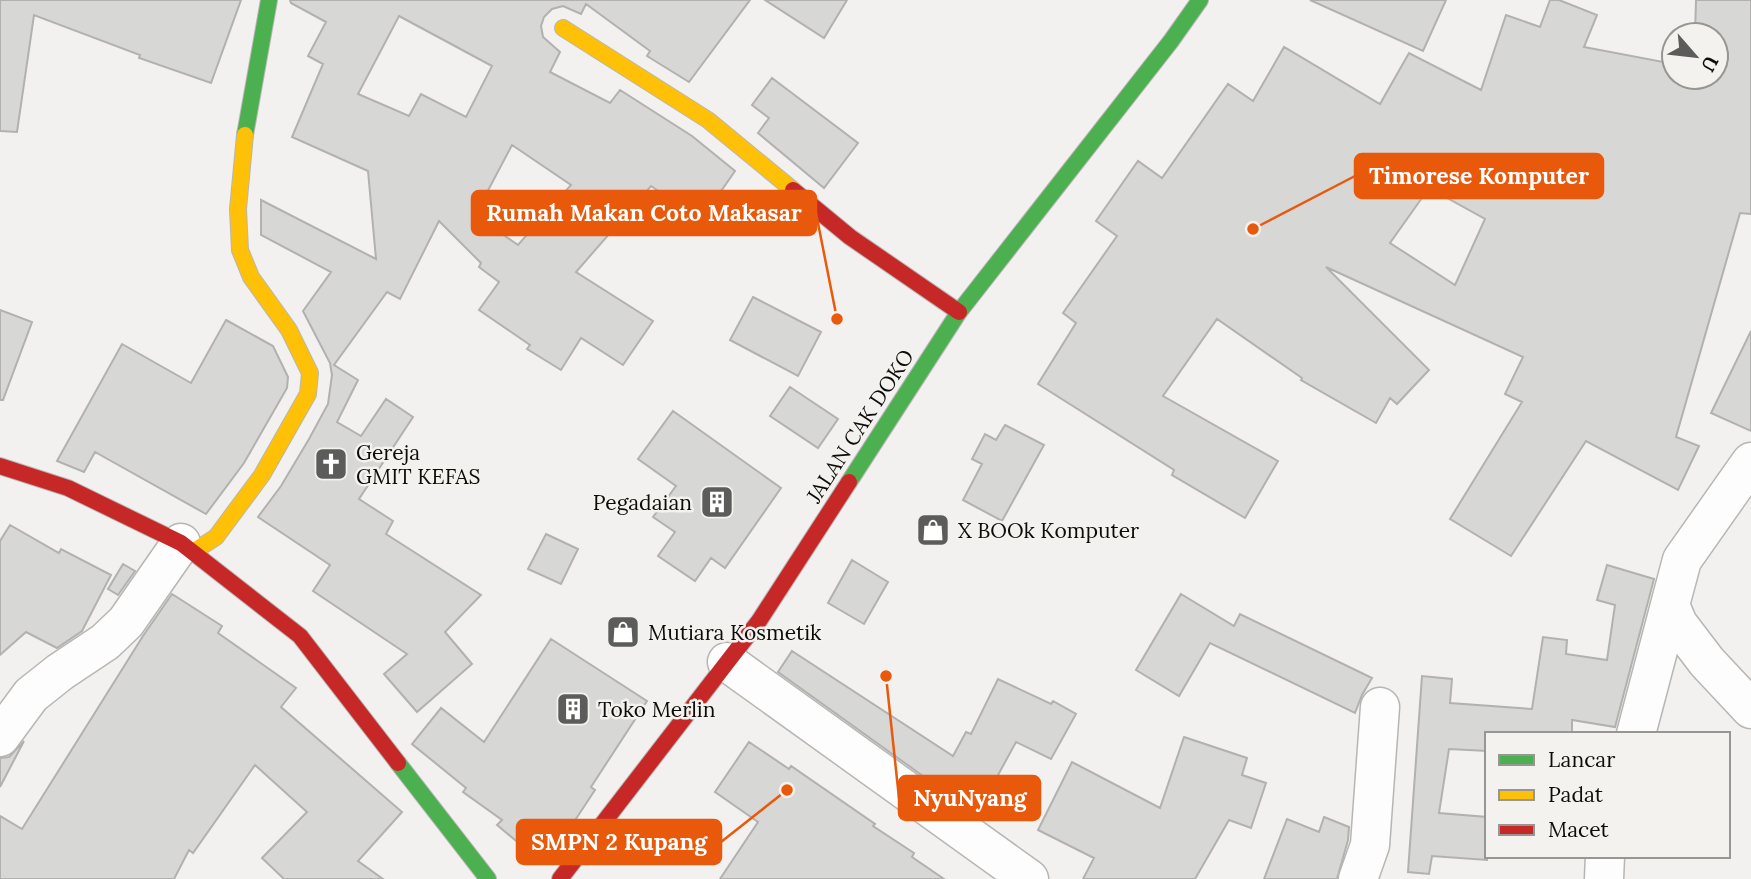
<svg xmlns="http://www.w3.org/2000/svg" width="1751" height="879" font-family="Lora,serif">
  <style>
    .building { fill: #d7d7d6; stroke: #b2b1af; stroke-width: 2; fill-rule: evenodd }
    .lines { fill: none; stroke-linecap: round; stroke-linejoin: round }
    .street-casing { stroke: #b7b6b4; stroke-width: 41 }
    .fast-casing { stroke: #b7b6b4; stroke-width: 18 }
    .slow-casing { stroke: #b7b6b4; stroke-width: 18 }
    .jam-casing { stroke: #b7b6b4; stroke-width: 18 }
    .street { stroke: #fdfdfd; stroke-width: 38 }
    .fast { stroke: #4caf50; stroke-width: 16 }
    .slow { stroke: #ffc107; stroke-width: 16 }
    .jam { stroke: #c62828; stroke-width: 16 }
    .labels { text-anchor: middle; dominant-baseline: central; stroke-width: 5; stroke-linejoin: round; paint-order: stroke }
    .street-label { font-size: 21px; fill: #0c0c0a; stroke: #f3f2ee }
    .poi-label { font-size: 21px; fill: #0c0c0a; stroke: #f3f2ee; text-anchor: start }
    .leader { fill: none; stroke: #e8590c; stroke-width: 2.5 }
    .callout-dot { fill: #e8590c; stroke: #f3f2ee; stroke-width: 2.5 }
    .callout { fill: #e8590c; stroke: #e8590c; stroke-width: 2.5 }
    .callout-label { font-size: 23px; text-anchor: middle; font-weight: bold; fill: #fff }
  </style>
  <rect width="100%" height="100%" fill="#f2f1ef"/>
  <path class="building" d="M 0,0 L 241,0 L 211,83 L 139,58 L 140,55 L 34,15 L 17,132 L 0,131 Z
    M 290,0 L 750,0 L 689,82 L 647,56 L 650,51 L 586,4 L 581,14 L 563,6 L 552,9 L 544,17 L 541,26 L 543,37 L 560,52 L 550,72 L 610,103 L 620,90 L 692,136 L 735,171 L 701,220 L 651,186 L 576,272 L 653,321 L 623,365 L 581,338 L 561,370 L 527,349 L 530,345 L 479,310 L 499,282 L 479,267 L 481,263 L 439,221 L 400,299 L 387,292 L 334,365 L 358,380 L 337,422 L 361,436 L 386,399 L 413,417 L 359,499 L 393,521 L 386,534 L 481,595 L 445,632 L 472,664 L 417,712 L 384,674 L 407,654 L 313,591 L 330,565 L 258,517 L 281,486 L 309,439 L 328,404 L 332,375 L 330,363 L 303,311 L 331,272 L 261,235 L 261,200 L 376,259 L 368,171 L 292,137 L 323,64 L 308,56 L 326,22 L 291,3 ZM 399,16 L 492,66 L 466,117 L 421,94 L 409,116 L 358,94 ZM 512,145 L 571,185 L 518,245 L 475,215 Z
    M 765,0 L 847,0 L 824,38 Z
    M 1310,0 L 1446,0 L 1423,51 Z
    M 1550,0 L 1559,0 L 1597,15 L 1584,47 L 1674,64 L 1674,77 L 1716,77 L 1716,35 L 1695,35 L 1696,0 L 1751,0 L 1751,214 L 1740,213 L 1676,437 L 1699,446 L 1678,490 L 1586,441 L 1511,556 L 1450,519 L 1522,402 L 1505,394 L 1523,357 L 1326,267 L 1429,370 L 1397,404 L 1390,398 L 1376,423 L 1301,380 L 1302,378 L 1217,319 L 1163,396 L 1278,461 L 1245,518 L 1172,475 L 1174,470 L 1038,384 L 1076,323 L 1063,313 L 1117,236 L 1096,221 L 1138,161 L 1162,178 L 1228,84 L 1253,101 L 1284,47 L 1380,104 L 1409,53 L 1481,90 L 1506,15 L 1540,27 ZM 1429,188 L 1485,219 L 1455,285 L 1390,243 Z
    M 772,78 L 858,143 L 824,188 L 758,133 L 769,118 L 752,105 Z
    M 753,297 L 821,332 L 798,376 L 730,340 Z
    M 0,310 L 32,322 L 3,400 L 0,400 Z
    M 226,320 L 273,346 L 288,377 L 287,388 L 244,463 L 206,514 L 95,452 L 84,472 L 57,461 L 122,344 L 191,383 Z
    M 1751,331 L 1751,431 L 1711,413 Z
    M 790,387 L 838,419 L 818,448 L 770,416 Z
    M 673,411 L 781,488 L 725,568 L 711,558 L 695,581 L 658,556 L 675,532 L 653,517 L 676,486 L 638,459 Z
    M 1005,425 L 1044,445 L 1002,521 L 963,500 L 982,464 L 972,459 L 985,434 L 996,440 Z
    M 10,525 L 59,553 L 61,549 L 111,575 L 82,631 L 57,648 L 26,632 L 0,655 L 0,541 Z
    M 546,534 L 578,549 L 561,584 L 528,569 Z
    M 852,560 L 888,582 L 864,624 L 828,603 Z
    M 123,564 L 135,571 L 118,595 L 108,589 Z
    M 1607,565 L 1654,579 L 1615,727 L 1572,720 L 1572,734 L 1487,734 L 1487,751 L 1449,749 L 1439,813 L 1487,817 L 1487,860 L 1432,856 L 1429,874 L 1408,872 L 1422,676 L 1452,679 L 1450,703 L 1532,709 L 1543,637 L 1567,640 L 1566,654 L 1607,660 L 1615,605 L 1597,600 Z
    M 172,594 L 222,626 L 218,633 L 296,688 L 281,707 L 402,812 L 358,861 L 383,879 L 284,879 L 262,858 L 307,812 L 255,765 L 193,853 L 189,850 L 174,879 L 0,879 L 0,816 L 22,829 L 143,636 Z
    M 1181,594 L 1234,626 L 1240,614 L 1372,678 L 1362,695 L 1355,713 L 1210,643 L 1179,696 L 1136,670 Z
    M 551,639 L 647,701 L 591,787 L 595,790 L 562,840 L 557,837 L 533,855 L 497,825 L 502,820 L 463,792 L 466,788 L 412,744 L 441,708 L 484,742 Z
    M 792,651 L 953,756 L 966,732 L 971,734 L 998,679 L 1051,704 L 1053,701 L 1076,714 L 1051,759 L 1016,742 L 979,810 L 941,789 L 778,672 Z
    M 1184,737 L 1247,758 L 1242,775 L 1266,783 L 1251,828 L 1229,820 L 1195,879 L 1083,879 L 1094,858 L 1038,830 L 1072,762 L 1160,808 Z
    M 24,741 L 0,787 L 0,758 L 9,757 Z
    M 749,742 L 789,769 L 791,766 L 875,824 L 873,826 L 914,853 L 912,857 L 944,879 L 720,879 L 758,822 L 715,792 Z
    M 1324,817 L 1349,827 L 1348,840 L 1337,879 L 1264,879 L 1287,819 L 1319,832 Z"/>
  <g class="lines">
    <defs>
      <path id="street" d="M 1751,462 L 1682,560 L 1670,605 L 1678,624 L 1707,662 L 1751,709
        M 727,662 L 1029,879
        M 1636,734 L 1670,605
        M 0,737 L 31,695 L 60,672 L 105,642 L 126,622 L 181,543
        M 1358,879 L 1370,845 L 1380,707
        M 1604,879 L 1605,856"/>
      <path id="fast" d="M 245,135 L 269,0
        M 849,482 L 959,312 L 1171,41 L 1200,0
        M 398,763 L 488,879"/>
      <path id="slow" d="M 563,28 L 708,120 L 793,190
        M 193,552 L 216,537 L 262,475 L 308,394 L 310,373 L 289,330 L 251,277 L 240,250 L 238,209 L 245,135"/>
      <path id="jam" d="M 793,190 L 850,237 L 959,312
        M 0,466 L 68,488 L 181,543 L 300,636 L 398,763
        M 560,879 L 759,621 L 849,482"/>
    </defs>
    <use href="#street" class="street-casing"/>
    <use href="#fast" class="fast-casing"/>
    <use href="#slow" class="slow-casing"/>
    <use href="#jam" class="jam-casing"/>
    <use href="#street" class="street"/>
    <use href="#fast" class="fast"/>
    <use href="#slow" class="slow"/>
    <use href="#jam" class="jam"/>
  </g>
  <defs>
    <symbol id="church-square" viewBox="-11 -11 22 22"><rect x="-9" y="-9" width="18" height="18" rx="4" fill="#5c5c5a" stroke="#f3f2ee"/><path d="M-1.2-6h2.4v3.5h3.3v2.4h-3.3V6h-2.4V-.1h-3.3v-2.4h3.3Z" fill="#fff"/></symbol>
    <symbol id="building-square" viewBox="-11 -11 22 22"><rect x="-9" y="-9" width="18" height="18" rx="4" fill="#5c5c5a" stroke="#f3f2ee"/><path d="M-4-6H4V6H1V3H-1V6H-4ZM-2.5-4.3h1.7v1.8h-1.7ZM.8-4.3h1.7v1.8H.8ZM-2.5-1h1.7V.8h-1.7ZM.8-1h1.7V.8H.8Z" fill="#fff"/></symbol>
    <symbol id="shop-square" viewBox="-11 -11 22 22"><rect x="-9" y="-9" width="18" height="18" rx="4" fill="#5c5c5a" stroke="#f3f2ee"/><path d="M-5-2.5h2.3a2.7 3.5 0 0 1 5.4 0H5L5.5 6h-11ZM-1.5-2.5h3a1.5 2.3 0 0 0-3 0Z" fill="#fff"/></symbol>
  </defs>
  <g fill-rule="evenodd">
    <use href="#church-square" x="312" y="445" width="38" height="38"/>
    <use href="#building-square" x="698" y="483" width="38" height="38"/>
    <use href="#shop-square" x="914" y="511" width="38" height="38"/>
    <use href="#shop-square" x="604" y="613" width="38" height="38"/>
    <use href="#building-square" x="554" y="690" width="38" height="38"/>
  </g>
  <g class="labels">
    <g class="street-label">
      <text transform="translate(860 426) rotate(-57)">JALAN CAK DOKO</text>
    </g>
    <g class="poi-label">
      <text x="356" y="452">Gereja<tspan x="356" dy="24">GMIT KEFAS</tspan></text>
      <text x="692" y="502" text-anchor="end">Pegadaian</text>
      <text x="958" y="530">X BOOk Komputer</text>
      <text x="648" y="632">Mutiara Kosmetik</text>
      <text x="598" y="709">Toko Merlin</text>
    </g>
  </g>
  <path class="leader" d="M1253 229L1355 176M837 319L816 213M886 676L899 798M787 790L721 842"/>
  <g class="callout-dot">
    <circle cx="1253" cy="229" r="7"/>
    <circle cx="837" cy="319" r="7"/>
    <circle cx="886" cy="676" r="7"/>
    <circle cx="787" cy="790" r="7"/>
  </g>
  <g class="callout">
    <rect x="1355" y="154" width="248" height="44" rx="7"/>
    <rect x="472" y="191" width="344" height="44" rx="7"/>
    <rect x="899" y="776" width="141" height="44" rx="7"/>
    <rect x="517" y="820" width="204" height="44" rx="7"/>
  </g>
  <g class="callout-label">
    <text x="1479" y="184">Timorese Komputer</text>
    <text x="644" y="221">Rumah Makan Coto Makasar</text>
    <text x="970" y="806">NyuNyang</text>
    <text x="619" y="850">SMPN 2 Kupang</text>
  </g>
  <rect x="1485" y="732" width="245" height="126" fill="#f3f2ee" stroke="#979693" stroke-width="2"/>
  <rect x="1499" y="755" width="35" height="10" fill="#4caf50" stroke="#979693" stroke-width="2"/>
  <text x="1548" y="767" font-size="21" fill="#0c0c0a">Lancar</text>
  <rect x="1499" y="790" width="35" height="10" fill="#ffc107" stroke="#979693" stroke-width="2"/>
  <text x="1548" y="802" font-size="21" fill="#0c0c0a">Padat</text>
  <rect x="1499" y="825" width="35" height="10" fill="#c62828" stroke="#979693" stroke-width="2"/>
  <text x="1548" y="837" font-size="21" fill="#0c0c0a">Macet</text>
  <g transform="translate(1695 56) rotate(118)"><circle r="33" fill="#f3f2ee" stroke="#979693" stroke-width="2"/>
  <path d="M0-5L12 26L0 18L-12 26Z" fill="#5c5c5a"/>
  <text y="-10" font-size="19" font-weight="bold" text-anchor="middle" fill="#0c0c0a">U</text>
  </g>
</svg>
